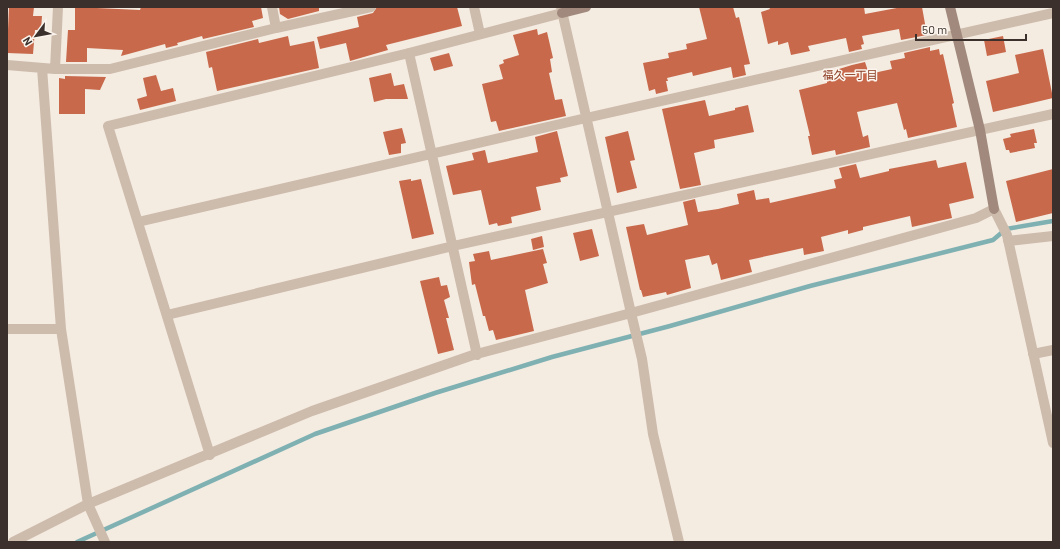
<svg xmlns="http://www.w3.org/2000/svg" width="1060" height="549" font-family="Barlow,'Noto Sans JP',sans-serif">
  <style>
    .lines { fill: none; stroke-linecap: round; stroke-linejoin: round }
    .stream { stroke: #7fb0b2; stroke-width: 4.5 }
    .building { fill: #c8694b }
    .street { stroke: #cdbbac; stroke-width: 10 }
    .secondary { stroke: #a18a7d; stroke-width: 10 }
    .labels { text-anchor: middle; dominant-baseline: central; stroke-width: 3; stroke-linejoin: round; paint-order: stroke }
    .neighbourhood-label { font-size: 11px; fill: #8c3b22; stroke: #fbf5ee }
  </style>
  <rect width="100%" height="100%" fill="#f4ebe1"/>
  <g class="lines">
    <path class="stream" d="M 77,542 L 315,434 L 435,393 L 552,357 L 670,326 L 810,286 L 993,240 L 1006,229 L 1053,221"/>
  </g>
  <path class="building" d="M 9,7 L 34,7 L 33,16 L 42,16 L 41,30 L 35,30 L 33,54 L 7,53 Z
    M 75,7 L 140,10 L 141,7 L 261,7 L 263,18 L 252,21 L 254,27 L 203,39 L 202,36 L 177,43 L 178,45 L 166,48 L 165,44 L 121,56 L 123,50 L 87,48 L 87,62 L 66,62 L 68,30 L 75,30 Z
    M 279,7 L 319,7 L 319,11 L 288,19 L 280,14 Z
    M 377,7 L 457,7 L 462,26 L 386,45 L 388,50 L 350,61 L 346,43 L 320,49 L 317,37 L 359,27 L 357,17 L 373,13 Z
    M 699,7 L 733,7 L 736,18 L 739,17 L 750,64 L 744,65 L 746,75 L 733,78 L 731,67 L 693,76 L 692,72 L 667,78 L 668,81 L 666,81 L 668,91 L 656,94 L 655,89 L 649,91 L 643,63 L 669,58 L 668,53 L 687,49 L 686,44 L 707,39 Z
    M 769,7 L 864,7 L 865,14 L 902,7 L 922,7 L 927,35 L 901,40 L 899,29 L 862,36 L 864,44 L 861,45 L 862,49 L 849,52 L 846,38 L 808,46 L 810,51 L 791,55 L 788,42 L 778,45 L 778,41 L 768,44 L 761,12 L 770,9 Z
    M 537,29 L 538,35 L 547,32 L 553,58 L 550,59 L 552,72 L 549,73 L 555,100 L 562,99 L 566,116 L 499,131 L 496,121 L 491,122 L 482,84 L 503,79 L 499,65 L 504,63 L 503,60 L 519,55 L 513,35 Z
    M 288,36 L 290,46 L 314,41 L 319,68 L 217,91 L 212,67 L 209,68 L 206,52 L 258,39 L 259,43 Z
    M 1003,36 L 1006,52 L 987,56 L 984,40 Z
    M 930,47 L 930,51 L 939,49 L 940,55 L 943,54 L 954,103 L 952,104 L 957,127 L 908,138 L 906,129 L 904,130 L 897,103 L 857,112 L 863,137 L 868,135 L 870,147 L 836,155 L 835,150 L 812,155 L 808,136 L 810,136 L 799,90 L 827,83 L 827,81 L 841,77 L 839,69 L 852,65 L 865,62 L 869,74 L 892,69 L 890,61 L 905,58 L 904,53 Z
    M 1043,49 L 1053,98 L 993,112 L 986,81 L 1019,73 L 1015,55 Z
    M 449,53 L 453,66 L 434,71 L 430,58 Z
    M 391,73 L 394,86 L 404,84 L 408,99 L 386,99 L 374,102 L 369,78 Z
    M 156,75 L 161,91 L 173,88 L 176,101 L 140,110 L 137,99 L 147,96 L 143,78 Z
    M 65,76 L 106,77 L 100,90 L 85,89 L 85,114 L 59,114 L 59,78 L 65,79 Z
    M 705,100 L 709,116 L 735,110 L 735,108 L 748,105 L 754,132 L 714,140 L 715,148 L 694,153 L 701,185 L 680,189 L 662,109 Z
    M 402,128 L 406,143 L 401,144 L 401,153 L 389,155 L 383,132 Z
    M 1034,129 L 1037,143 L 1034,143 L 1035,148 L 1010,153 L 1009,150 L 1006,150 L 1003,139 L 1011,137 L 1010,134 Z
    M 557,131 L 568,176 L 560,178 L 561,182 L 536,187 L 541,210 L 511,217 L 512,223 L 498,226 L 497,223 L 489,225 L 481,190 L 453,195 L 446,166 L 474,160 L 472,153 L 485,150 L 488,163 L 538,152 L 535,137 Z
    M 628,131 L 635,160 L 630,161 L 637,188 L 617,193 L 605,137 Z
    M 936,160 L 938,168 L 966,162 L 974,198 L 949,204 L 952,218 L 912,227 L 910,216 L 863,227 L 863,230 L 848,234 L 848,230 L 821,237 L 824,251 L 804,255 L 803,248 L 749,260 L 752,272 L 721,280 L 717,263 L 712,265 L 709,255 L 685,260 L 691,288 L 667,295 L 666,292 L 643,297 L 641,290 L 640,290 L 626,227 L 644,224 L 647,235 L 688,225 L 683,202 L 695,199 L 698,212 L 718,209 L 739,204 L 737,194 L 754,190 L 756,200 L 769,198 L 770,203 L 836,188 L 834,180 L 842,178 L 839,168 L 856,164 L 860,178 L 889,171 L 889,169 Z
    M 1053,169 L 1053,213 L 1016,222 L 1006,181 Z
    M 411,179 L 411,181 L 421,179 L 434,234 L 412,239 L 399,181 Z
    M 592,229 L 599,256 L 580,261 L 573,233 Z
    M 542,236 L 544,247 L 533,250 L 531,239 Z
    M 543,249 L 547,263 L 543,264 L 548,283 L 525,290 L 534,331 L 496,340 L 493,330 L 489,331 L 485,316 L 483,316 L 475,284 L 472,285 L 469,262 L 475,261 L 473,254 L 489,251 L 491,260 Z
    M 439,277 L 441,286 L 447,285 L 450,297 L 444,300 L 449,318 L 446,318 L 454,350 L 438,354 L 420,281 Z"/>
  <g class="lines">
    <path class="street" d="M 272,7 L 276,28
      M 474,7 L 480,34
      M 409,53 L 477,355
      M 7,65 L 55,69 L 110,69 L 276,28 L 371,7
      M 42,68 L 61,329 L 88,504 L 105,542
      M 55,69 L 58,7
      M 138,222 L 586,118 L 1053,13
      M 1008,241 L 1053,236
      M 167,315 L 453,246 L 1053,114
      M 7,329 L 61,329
      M 1033,354 L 1053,350
      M 210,455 L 108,126 L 409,53 L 562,13
      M 13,542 L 88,504 L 312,411 L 473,355 L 631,313 L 561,7
      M 679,542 L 653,434 L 642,359 L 631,313 L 976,218 L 994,209 L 1007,235 L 1053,443"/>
    <path class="secondary" d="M 950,7 L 980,130 L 994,209
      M 562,13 L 586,7"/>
  </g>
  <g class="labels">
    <g class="neighbourhood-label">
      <text x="850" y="74">福久一丁目</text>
    </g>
  </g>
  <rect width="1060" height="549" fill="none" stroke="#3b302b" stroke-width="16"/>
  <g transform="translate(36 36) rotate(238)" stroke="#fbf5ee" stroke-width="3" paint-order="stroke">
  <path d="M0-3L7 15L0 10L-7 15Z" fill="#3b302b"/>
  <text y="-6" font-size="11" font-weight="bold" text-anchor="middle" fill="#3b302b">N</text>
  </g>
  <path d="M916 34v6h110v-6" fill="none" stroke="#3b302b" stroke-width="2"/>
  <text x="922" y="34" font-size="12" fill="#3b302b" stroke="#fbf5ee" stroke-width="3" paint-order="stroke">50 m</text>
</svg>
